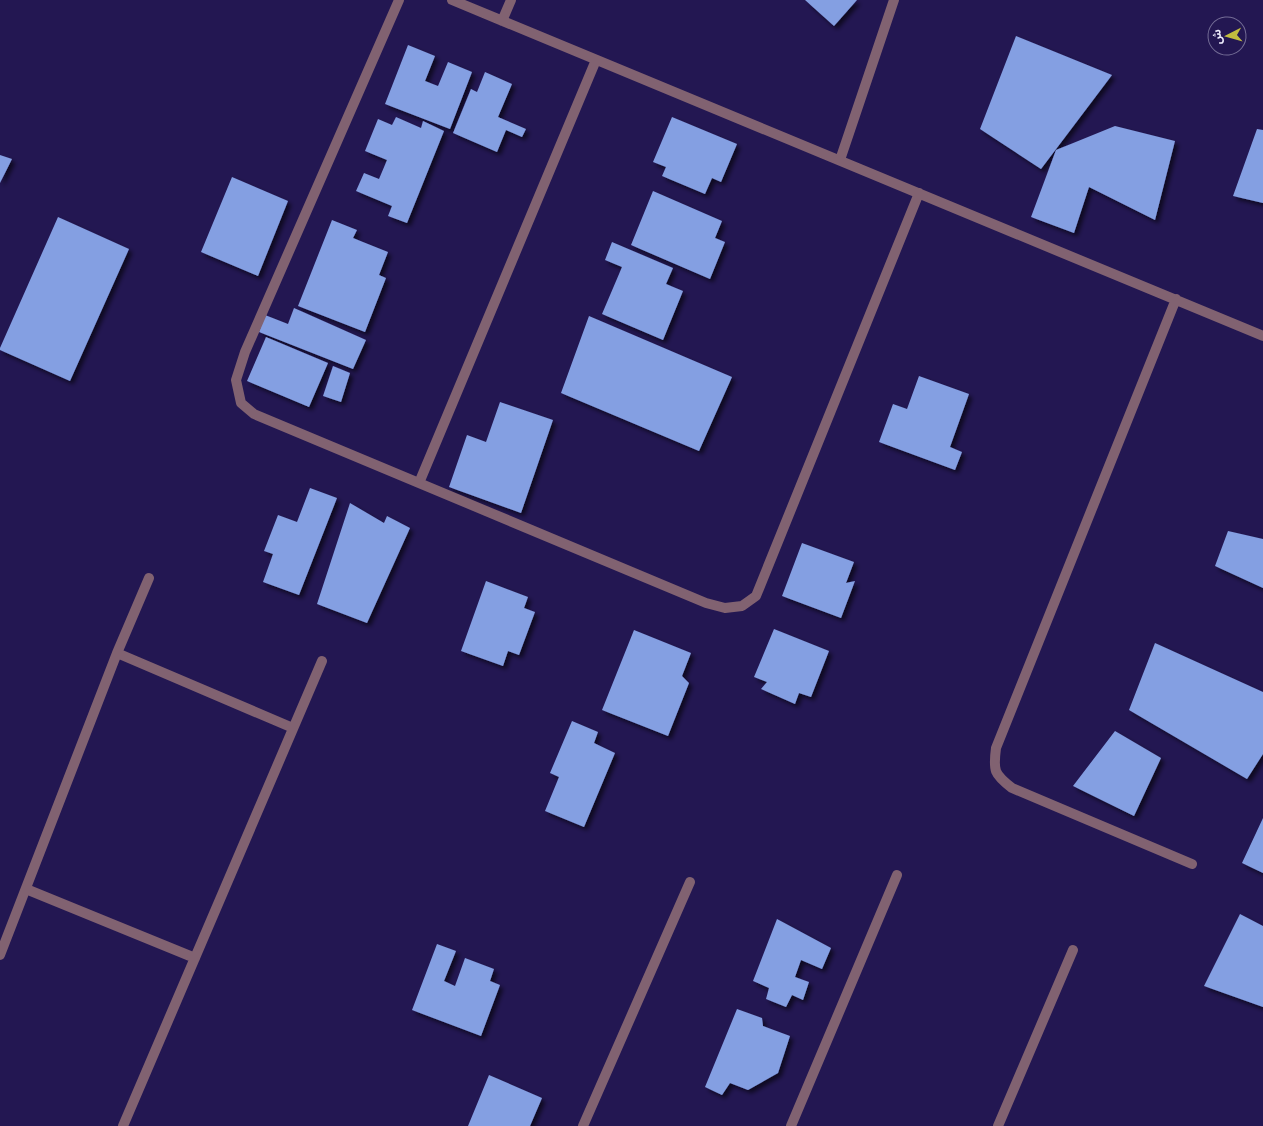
<svg xmlns="http://www.w3.org/2000/svg" width="1263" height="1126" font-family="'Exo 2','Noto Sans Arabic',sans-serif">
  <style>
    .building { fill: #849fe2; filter: url(#shadow) }
    .lines { fill: none; stroke-linecap: round; stroke-linejoin: round }
    .minor { stroke: #816271; stroke-width: 10 }
  </style>
  <defs>
    <filter id="shadow"><feDropShadow dx="3.5" dy="3.5" stdDeviation="2" flood-color="#0009"/></filter>
  </defs>
  <rect width="100%" height="100%" fill="#231752"/>
  <path class="building" d="M 805,0 L 857,0 L 834,26 Z
    M 1016,36 L 1112,75 L 1041,169 L 980,129 Z
    M 408,45 L 435,56 L 425,81 L 438,86 L 448,62 L 472,72 L 450,129 L 385,104 Z
    M 485,72 L 512,84 L 498,117 L 526,129 L 522,137 L 506,130 L 497,152 L 453,133 L 471,89 L 477,92 Z
    M 396,117 L 421,128 L 423,121 L 444,131 L 407,223 L 388,216 L 392,206 L 356,191 L 364,173 L 379,179 L 387,160 L 365,151 L 378,119 L 392,125 Z
    M 672,117 L 737,144 L 721,182 L 712,178 L 705,194 L 662,176 L 666,167 L 653,162 Z
    M 1115,126 L 1175,141 L 1155,220 L 1089,187 L 1074,233 L 1031,217 L 1056,150 Z
    M 1257,129 L 1263,130 L 1263,203 L 1233,196 Z
    M 0,155 L 12,159 L 0,183 Z
    M 232,177 L 288,201 L 258,276 L 201,252 Z
    M 653,191 L 722,221 L 715,238 L 725,242 L 710,279 L 631,245 Z
    M 58,217 L 129,249 L 70,381 L 0,350 L 0,348 Z
    M 332,220 L 357,230 L 353,238 L 388,252 L 379,275 L 386,278 L 365,332 L 298,306 Z
    M 612,242 L 673,268 L 666,284 L 683,291 L 663,340 L 602,314 L 622,267 L 605,260 Z
    M 294,308 L 366,340 L 353,369 L 259,332 L 265,315 L 288,324 Z
    M 589,316 L 732,377 L 699,451 L 561,393 Z
    M 266,337 L 328,363 L 309,407 L 247,381 Z
    M 333,366 L 350,373 L 341,402 L 323,396 Z
    M 919,376 L 969,394 L 950,447 L 962,452 L 955,470 L 879,442 L 893,404 L 907,409 Z
    M 500,402 L 553,420 L 521,513 L 449,487 L 467,435 L 486,442 Z
    M 310,488 L 337,498 L 299,595 L 263,582 L 273,554 L 264,551 L 278,515 L 297,522 Z
    M 350,503 L 384,523 L 387,516 L 410,528 L 367,623 L 317,604 Z
    M 1228,531 L 1263,539 L 1263,588 L 1215,566 Z
    M 802,543 L 854,562 L 846,583 L 855,581 L 841,618 L 782,596 Z
    M 486,581 L 528,597 L 524,608 L 535,612 L 519,655 L 508,651 L 503,666 L 461,651 Z
    M 774,629 L 829,651 L 811,697 L 799,693 L 795,704 L 761,689 L 767,682 L 754,677 Z
    M 634,630 L 691,653 L 682,676 L 689,683 L 668,736 L 602,710 Z
    M 1155,643 L 1263,692 L 1263,754 L 1247,779 L 1129,710 Z
    M 572,721 L 598,732 L 594,743 L 615,753 L 584,827 L 545,811 L 559,777 L 550,773 Z
    M 1115,731 L 1161,758 L 1134,816 L 1073,786 Z
    M 1263,818 L 1263,873 L 1242,863 Z
    M 1240,914 L 1263,926 L 1263,1007 L 1204,986 Z
    M 777,919 L 831,948 L 822,969 L 801,960 L 795,977 L 809,982 L 803,1000 L 792,995 L 786,1007 L 766,999 L 769,988 L 753,981 Z
    M 437,944 L 456,951 L 444,981 L 455,986 L 465,958 L 494,969 L 490,981 L 500,985 L 481,1036 L 412,1010 Z
    M 737,1009 L 762,1018 L 763,1026 L 790,1036 L 778,1073 L 748,1090 L 730,1083 L 722,1095 L 705,1087 Z
    M 489,1075 L 542,1098 L 530,1126 L 468,1126 Z"/>
  <g class="lines">
    <path class="minor" d="M 399,0 L 245,352 L 236,380 L 241,403 L 254,414 L 706,603 L 725,608 L 742,606 L 756,596 L 919,193
      M 452,0 L 1263,336
      M 502,21 L 511,0
      M 840,160 L 894,0
      M 1176,299 L 996,748 C 993,771 994,774 1012,788 L 1192,864
      M 419,483 L 596,60
      M 117,653 L 293,728
      M 26,889 L 195,958
      M 0,955 L 117,653 L 149,578
      M 123,1126 L 322,661
      M 583,1126 L 690,882
      M 791,1126 L 897,875
      M 998,1126 L 1073,950"/>
  </g>
  <g transform="translate(1227 36) rotate(264)"><circle r="19" fill="#231752" stroke="#746d96"/>
  <path d="M0-3L7 15L0 10L-7 15Z" fill="#c2bd3f"/>
  <text y="-6" font-size="11" font-weight="bold" text-anchor="middle" fill="#eeedfd">ش</text>
  </g>
</svg>
